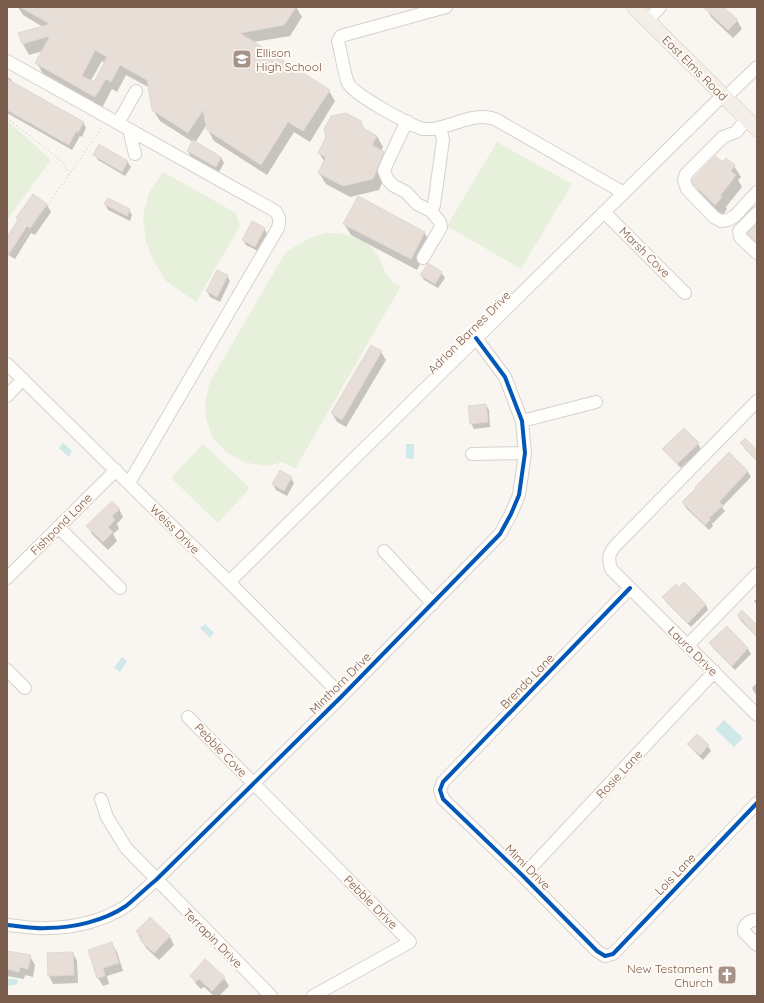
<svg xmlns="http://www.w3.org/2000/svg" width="764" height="1003" font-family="Quicksand,sans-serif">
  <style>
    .green { fill: #e7f0db }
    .water { fill: #d0e8ea }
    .shadow { fill: #0003; fill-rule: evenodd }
    .building { fill: #e6ded7; stroke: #e2d8d2; fill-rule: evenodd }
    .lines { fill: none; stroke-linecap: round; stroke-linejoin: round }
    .minor-casing { stroke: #d7d1cb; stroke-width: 14 }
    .major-casing { stroke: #dad1cc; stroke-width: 16 }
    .path { stroke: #dcd5d0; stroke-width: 1.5; stroke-dasharray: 1 3; stroke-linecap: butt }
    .minor { stroke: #fefefd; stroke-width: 12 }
    .major { stroke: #f3eee8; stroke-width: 15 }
    .cycleway-casing { stroke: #fffaf3; stroke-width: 6 }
    .cycleway { stroke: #0057b8; stroke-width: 4 }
    .labels { text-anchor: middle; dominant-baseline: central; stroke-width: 4; stroke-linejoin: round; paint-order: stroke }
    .poi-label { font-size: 12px; fill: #7a5c4d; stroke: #fffaf3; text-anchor: start }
    .street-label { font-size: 12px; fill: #7a5c4d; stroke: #fffaf3 }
  </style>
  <rect width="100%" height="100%" fill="#f9f5f0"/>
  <path class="green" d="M 7,120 L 51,160 L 7,220 Z
    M 497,142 L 572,184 L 521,269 L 447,226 Z
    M 163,172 L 236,213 L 240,226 L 196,302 L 166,281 L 153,260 L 146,242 L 143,216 L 149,193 Z
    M 326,233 C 348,233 368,238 380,259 C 383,265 385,274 390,279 C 392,282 397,284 401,286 L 295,469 L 283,462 L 267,466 L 243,462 L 226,452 L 212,437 L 206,418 L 205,401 L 210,382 L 284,255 C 298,243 308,238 326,233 Z
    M 203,444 L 250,488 L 218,523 L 171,478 Z"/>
  <path class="water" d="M 63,443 L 72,451 L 69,457 L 59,448 Z
    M 406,444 L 414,444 L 414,459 L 406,458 Z
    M 205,624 L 214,633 L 210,638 L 200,628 Z
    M 122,657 L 127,661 L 120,672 L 114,668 Z
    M 724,720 L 743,738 L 734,747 L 715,729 Z
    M 7,979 L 17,979 L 18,982 C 16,986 11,986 7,985 Z"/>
  <path class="shadow" d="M 18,7 L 296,7 L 302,17 L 290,36 L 254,42 L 329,91 L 335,101 L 310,142 L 294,132 L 267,175 L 214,141 L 208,130 L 207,124 L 195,143 L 221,157 L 224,163 L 219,172 L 191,157 L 188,151 L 193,142 L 160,121 L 153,110 L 150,88 L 126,75 L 117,92 L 112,89 L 102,108 L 43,74 L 37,63 L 43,51 L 29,55 L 23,44 L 20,33 L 43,27 L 23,15 ZM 102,61 L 105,63 L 94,84 L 90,82 Z
    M 709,7 L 723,7 L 737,20 L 742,29 L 733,38 L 711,17 L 707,9 Z
    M 7,77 L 11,79 L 13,83 L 83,122 L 86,128 L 82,137 L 80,136 L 72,150 L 7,113 Z
    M 360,121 L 365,130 L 377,136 L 383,147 L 381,151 L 383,152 L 390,164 L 379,190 L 350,197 L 326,184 L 319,173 L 325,163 L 319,153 Z
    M 95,155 L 127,161 L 131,167 L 125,176 L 98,160 Z
    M 734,166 L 741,177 L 738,180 L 742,187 L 726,207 L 727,209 L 722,216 L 701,196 L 695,185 Z
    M 33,195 L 47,205 L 51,212 L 35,235 L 31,233 L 15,259 L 7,254 L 7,239 L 18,221 L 17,218 Z
    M 105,204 L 129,210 L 132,215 L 130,221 L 108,210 Z
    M 344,224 L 424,232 L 431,244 L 417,270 L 351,235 Z
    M 757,225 L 757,247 L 748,234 Z
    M 264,228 L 267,234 L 258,251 L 246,245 L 243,240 Z
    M 441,272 L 445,278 L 438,288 L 424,280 L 421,275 Z
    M 227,276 L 230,281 L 220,302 L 210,297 L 207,291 Z
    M 381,352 L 386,360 L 346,427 L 337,422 L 332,413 Z
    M 486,405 L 489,410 L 490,427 L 474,429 L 471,423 Z
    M 698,444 L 701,449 L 681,468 L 667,454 L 664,449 Z
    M 742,444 L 757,451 L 757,461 L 745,449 Z
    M 729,453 L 748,472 L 751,477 L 722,507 L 725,511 L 712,524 L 713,526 L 709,530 L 686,508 L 683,503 Z
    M 291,478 L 294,483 L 287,496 L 276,490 L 273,484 Z
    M 119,509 L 123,517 L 117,524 L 119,529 L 113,534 L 117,541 L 108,550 L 92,534 L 88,526 Z
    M 684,583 L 706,605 L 708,610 L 691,627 L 666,602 L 663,597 L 679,588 Z
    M 757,598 L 757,606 L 754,601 Z
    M 738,616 L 757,627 L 757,637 L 741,621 Z
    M 727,627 L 748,649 L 751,654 L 735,670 L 713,648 L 710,643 Z
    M 757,683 L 757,696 L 752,688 Z
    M 697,735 L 708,746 L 711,751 L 703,760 L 692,749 L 689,744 Z
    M 150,919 L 170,937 L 174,945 L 159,960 L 146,948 L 137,932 Z
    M 112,944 L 117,952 L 123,971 L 107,976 L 109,984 L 103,986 L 98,978 Z
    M 7,952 L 30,956 L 35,965 L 33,977 L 25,975 L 24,979 L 7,976 Z
    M 73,953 L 77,961 L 78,983 L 53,984 L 49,976 L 48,954 Z
    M 191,976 L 224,978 L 229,986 L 219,996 L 214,996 L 204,987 L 201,989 L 196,984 Z"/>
  <path class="building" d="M 20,7 L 296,7 L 284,25 L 240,33 L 330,90 L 303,131 L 288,122 L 261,165 L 207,130 L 203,110 L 188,133 L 152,110 L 147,80 L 120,65 L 111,82 L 106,79 L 95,97 L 35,63 L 50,36 L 22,44 L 18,33 L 50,24 ZM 95,50 L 107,57 L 94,82 L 82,76 Z
    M 703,7 L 724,7 L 738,20 L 728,30 Z
    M 7,79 L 84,122 L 78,132 L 76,131 L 69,145 L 7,110 Z
    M 346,113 L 361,121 L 363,128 L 377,136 L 372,145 L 384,152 L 373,179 L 343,186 L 318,173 L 326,157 L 318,153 L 326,137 L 324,129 L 331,116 Z
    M 193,140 L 221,157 L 216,167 L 187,151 Z
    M 99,144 L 128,161 L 122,172 L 93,155 Z
    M 715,156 L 723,162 L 726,158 L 735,165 L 731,171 L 736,175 L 720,196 L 722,197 L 715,205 L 694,185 L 692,180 Z
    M 33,194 L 47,204 L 30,228 L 27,226 L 7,257 L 7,237 L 18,220 L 16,218 Z
    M 358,196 L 425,232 L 411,259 L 343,224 Z
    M 108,198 L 130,209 L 127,216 L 104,204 Z
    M 252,221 L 265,228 L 255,247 L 242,240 Z
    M 757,224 L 757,243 L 747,233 Z
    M 428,263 L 442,272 L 435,284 L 420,275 Z
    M 217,270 L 228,275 L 217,297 L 206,291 Z
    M 371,345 L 382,351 L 342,420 L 331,413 Z
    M 486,404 L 488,422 L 470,424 L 468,406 Z
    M 684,428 L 699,443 L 677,464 L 662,449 Z
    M 745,438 L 757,450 L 757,460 L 740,443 Z
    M 729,452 L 748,471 L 719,502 L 723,505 L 709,518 L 710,520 L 705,525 L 682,502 L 696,488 L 695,487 Z
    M 280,470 L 292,477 L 284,491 L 272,484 Z
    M 112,501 L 120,509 L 112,516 L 115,520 L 108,527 L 113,532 L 103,542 L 86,526 Z
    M 684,582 L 706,604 L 688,623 L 662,597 L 676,584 L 679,587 Z
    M 742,610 L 757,625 L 757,636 L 737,615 Z
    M 727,626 L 748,648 L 732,666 L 709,643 Z
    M 697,734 L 709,745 L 700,755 L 687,744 Z
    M 150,917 L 170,936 L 154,953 L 140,940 L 142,937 L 136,931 Z
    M 112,942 L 119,963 L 103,968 L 105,976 L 97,978 L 88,950 Z
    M 7,951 L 31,955 L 28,969 L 20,967 L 19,972 L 7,969 Z
    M 73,952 L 74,975 L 48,976 L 47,953 Z
    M 205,959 L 225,977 L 212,991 L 199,979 L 196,982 L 190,976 Z"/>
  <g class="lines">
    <defs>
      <path id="minor" d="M 446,7 L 341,36 L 338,41 C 341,52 344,73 348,83 C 354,95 410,125 423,129 C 426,129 430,129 433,129 C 454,126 473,112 495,119 L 624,193
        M 648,20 L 660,7
        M 7,61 L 275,211 C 280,217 280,221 278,228 L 129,483
        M 725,98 L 757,67
        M 747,119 L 736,132 L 723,137 L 686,174 L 684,180 L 687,189 L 714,217 L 721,221 L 728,220 L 735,216 L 757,192
        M 407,121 L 388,161 L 384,171 L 388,180 L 394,186 L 406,192 L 417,204 L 431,211 L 434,205 L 443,140 L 440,127
        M 118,123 L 136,91
        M 129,129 L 135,154
        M 604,212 L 685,293
        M 757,213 L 739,231 L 740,236 L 741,238 L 757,253
        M 423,258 L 441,227 L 440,222 L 431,211
        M 7,364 L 229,582 L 342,696
        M 7,396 L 23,379
        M 757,401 L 616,545 C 608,554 608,559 611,569 L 757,715
        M 522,421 L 596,402
        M 472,454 L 525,453
        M 58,527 L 120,588
        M 384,551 L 433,604
        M 7,578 L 116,470
        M 229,582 L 723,95
        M 630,588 L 443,782 L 440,790 L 443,799 L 523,876 L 597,951 L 605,956 L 613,954 L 757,803
        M 688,645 L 757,574
        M 7,670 L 25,688
        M 188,717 L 410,942 L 313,996
        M 101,799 L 107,817 L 126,848 L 271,996
        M 523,876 L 714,672
        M 757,920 C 752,919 746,923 744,928 L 744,932 L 757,945
        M 7,925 C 20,926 34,929 47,928 C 73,928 104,921 126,906 C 136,898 146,888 156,880 L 342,696 L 500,534 L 511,514 L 519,495 L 525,453 L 522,421 L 505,377 L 476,338"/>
      <path id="major" d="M 634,7 L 757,129"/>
    </defs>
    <use href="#minor" class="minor-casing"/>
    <use href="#major" class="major-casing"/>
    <path class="path" d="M 7,118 L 64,163 L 69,175
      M 7,259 L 23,240 L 103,126"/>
    <use href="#minor" class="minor"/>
    <use href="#major" class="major"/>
    <defs>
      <path id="cycleway" d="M 630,588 L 443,782 L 440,790 L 443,799 L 523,876 L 597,951 L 605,956 L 613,954 L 757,803
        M 7,925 C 20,926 34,929 47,928 C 73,928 104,921 126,906 C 136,898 146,888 156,880 L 342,696 L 500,534 L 511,514 L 519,495 L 525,453 L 522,421 L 505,377 L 476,338"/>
    </defs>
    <use href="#cycleway" class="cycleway-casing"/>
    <use href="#cycleway" class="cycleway"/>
  </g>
  <defs>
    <symbol id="school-square" viewBox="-11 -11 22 22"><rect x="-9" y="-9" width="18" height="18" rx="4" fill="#a69286" stroke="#fffaf3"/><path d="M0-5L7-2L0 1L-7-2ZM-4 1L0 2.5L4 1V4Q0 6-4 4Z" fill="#fff"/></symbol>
    <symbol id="church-square" viewBox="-11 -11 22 22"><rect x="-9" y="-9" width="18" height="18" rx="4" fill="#a69286" stroke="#fffaf3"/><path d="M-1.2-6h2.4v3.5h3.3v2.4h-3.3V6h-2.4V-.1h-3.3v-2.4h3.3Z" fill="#fff"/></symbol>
  </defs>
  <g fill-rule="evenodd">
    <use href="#school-square" x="231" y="48" width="22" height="22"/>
    <use href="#church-square" x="716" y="964" width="22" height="22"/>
  </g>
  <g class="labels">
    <g class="poi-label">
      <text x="256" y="52">Ellison<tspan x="256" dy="14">High School</tspan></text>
      <text x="713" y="968" text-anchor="end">New Testament<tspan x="713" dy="14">Church</tspan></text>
    </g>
    <g class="street-label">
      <text transform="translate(695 68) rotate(45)">East Elms Road</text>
      <text transform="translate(645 252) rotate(45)">Marsh Cove</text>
      <text transform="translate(469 332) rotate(-45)">Adrian Barnes Drive</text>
      <text transform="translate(61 524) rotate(-45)">Fishpond Lane</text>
      <text transform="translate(175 529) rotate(45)">Weiss Drive</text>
      <text transform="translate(693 651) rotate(45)">Laura Drive</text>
      <text transform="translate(527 681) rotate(-46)">Brenda Lane</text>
      <text transform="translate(340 683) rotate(-45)">Minthorn Drive</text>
      <text transform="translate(221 750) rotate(46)">Pebble Cove</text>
      <text transform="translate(619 774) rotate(-47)">Rosie Lane</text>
      <text transform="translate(528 867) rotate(45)">Mimi Drive</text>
      <text transform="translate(675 874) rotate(-46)">Lois Lane</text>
      <text transform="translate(371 902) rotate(45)">Pebble Drive</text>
      <text transform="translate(213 938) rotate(45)">Terrapin Drive</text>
    </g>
  </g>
  <rect width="764" height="1003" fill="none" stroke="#7a5c4d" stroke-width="16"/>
</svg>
